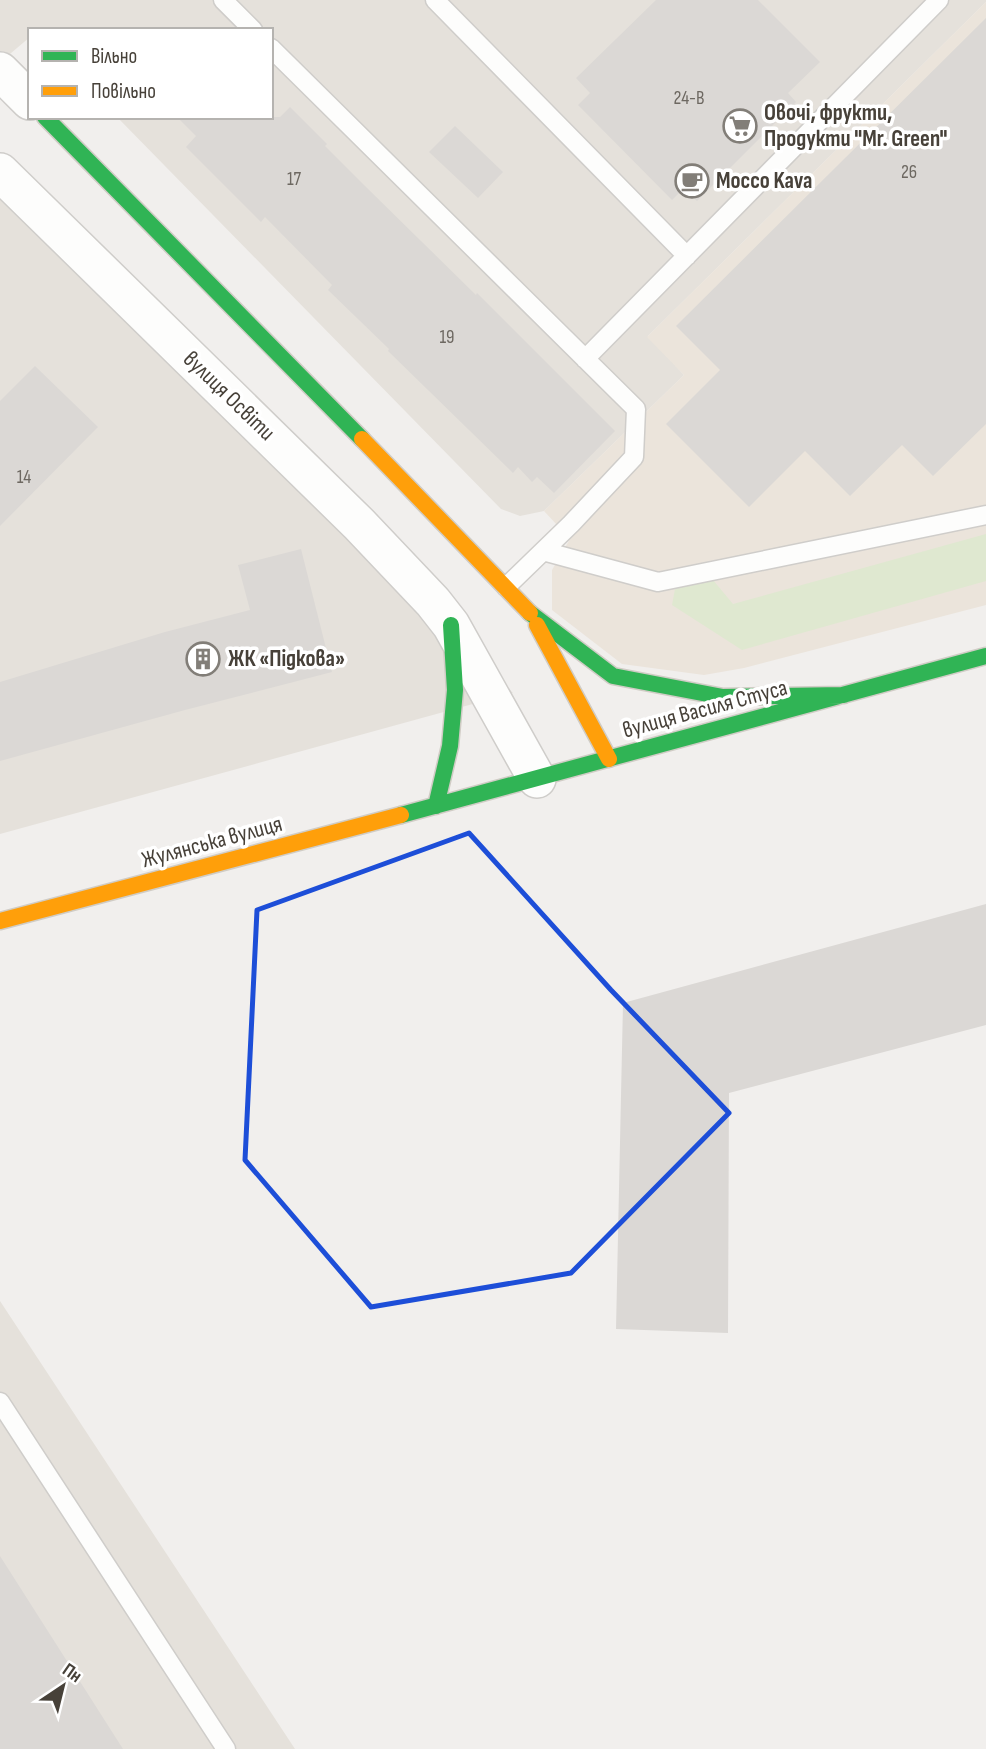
<svg xmlns="http://www.w3.org/2000/svg" width="986" height="1749" font-family="'Sofia Sans Condensed',sans-serif">
  <style>
    .residential { fill: #e5e1db }
    .commercial { fill: #ebe4db }
    .green { fill: #dfe8d0 }
    .building { fill: #dbd8d5 }
    .lines { fill: none; stroke-linecap: round; stroke-linejoin: round }
    .lane-casing { stroke: #cfcdca; stroke-width: 21 }
    .street-casing { stroke: #cfcdca; stroke-width: 40 }
    .fast-casing { stroke: #d0ccc5; stroke-width: 19 }
    .slow-casing { stroke: #d0ccc5; stroke-width: 19 }
    .lane { stroke: #fdfdfc; stroke-width: 18 }
    .street { stroke: #fdfdfc; stroke-width: 37 }
    .fast { stroke: #30b455; stroke-width: 16 }
    .slow { stroke: #ff9f0a; stroke-width: 16 }
    .marked { fill: none; stroke: #1d4ed8; stroke-width: 5; stroke-linejoin: round }
    .labels { text-anchor: middle; dominant-baseline: central; stroke-width: 7; stroke-linejoin: round; paint-order: stroke }
    .number-label { font-size: 19px; fill: #6d6861 }
    .poi-label { font-size: 23px; font-weight: bold; fill: #474139; stroke: #fff; text-anchor: start }
    .street-label { font-size: 23px; fill: #474139; stroke: #fff }
  </style>
  <rect width="100%" height="100%" fill="#f1efed"/>
  <path class="residential" d="M 0,0 L 986,0 L 986,2 L 648,336 L 684,375 L 544,511 L 520,516 L 501,509 L 117,117 L 271,117 L 271,30 L 30,30 L 30,37 L 4,59 L 0,55 Z
    M 0,192 L 513,693 L 0,834 Z
    M 0,1301 L 295,1749 L 0,1749 Z"/>
  <path class="commercial" d="M 986,2 L 986,605 L 744,668 L 704,675 L 622,664 L 552,610 L 552,570 L 570,539 L 544,511 L 684,375 L 647,337 Z"/>
  <path class="green" d="M 986,534 L 986,581 L 742,650 L 672,605 L 678,573 L 713,580 L 733,604 Z"/>
  <path class="building" d="M 656,0 L 758,0 L 820,62 L 788,93 L 796,102 L 697,201 L 684,188 L 672,200 L 578,105 L 590,93 L 576,78 Z
    M 986,18 L 986,424 L 933,476 L 902,445 L 850,496 L 805,451 L 749,507 L 666,424 L 720,370 L 676,326 Z
    M 290,107 L 327,144 L 325,146 L 365,186 L 476,295 L 477,293 L 615,431 L 554,493 L 537,477 L 532,482 L 518,467 L 513,473 L 388,351 L 389,349 L 328,290 L 332,285 L 265,217 L 261,222 L 186,147 L 196,136 L 177,117 L 280,117 Z
    M 455,126 L 503,172 L 478,198 L 429,152 Z
    M 35,366 L 98,427 L 0,526 L 0,401 Z
    M 301,549 L 332,672 L 185,710 L 0,761 L 0,682 L 165,632 L 250,610 L 238,565 Z
    M 986,904 L 986,1025 L 729,1093 L 728,1333 L 616,1329 L 623,1003 Z
    M 0,1556 L 123,1749 L 0,1749 Z"/>
  <g class="lines">
    <defs>
      <path id="lane" d="M 223,0 L 253,30
        M 435,0 L 687,256
        M 271,48 L 636,409 L 634,457 L 571,524 L 506,587
        M 585,359 L 939,0
        M 543,551 L 658,582 L 986,515
        M 0,1402 L 226,1749"/>
      <path id="street" d="M 0,71 L 30,101
        M 0,172 L 359,524 L 433,602 L 451,625 L 537,779"/>
      <path id="fast" d="M 45,117 L 362,439
        M 530,613 L 613,676 L 723,697 L 844,695
        M 436,806 L 450,746 L 455,690 L 451,625
        M 401,815 L 986,656"/>
      <path id="slow" d="M 362,439 L 530,613
        M 537,625 L 609,759
        M 0,921 L 401,815"/>
    </defs>
    <use href="#lane" class="lane-casing"/>
    <use href="#street" class="street-casing"/>
    <use href="#fast" class="fast-casing"/>
    <use href="#slow" class="slow-casing"/>
    <use href="#lane" class="lane"/>
    <use href="#street" class="street"/>
    <use href="#fast" class="fast"/>
    <use href="#slow" class="slow"/>
  </g>
  <path class="marked" d="M 469,833 L 611,990 L 729,1113 L 571,1273 L 371,1307 L 245,1160 L 257,910 Z"/>
  <defs>
    <symbol id="supermarket-ring" viewBox="-11 -11 22 22"><circle r="9.5" fill="#fff" stroke="#827e78" stroke-width="1.5"/><path d="M-6-5.5h2.5l.6 2H6L4.5 2H-2.5L-4.4-4H-6ZM-1.5 3.2a1.3 1.3 0 1 0 .1 0ZM3 3.2a1.3 1.3 0 1 0 .1 0Z" fill="#827e78"/></symbol>
    <symbol id="cafe-ring" viewBox="-11 -11 22 22"><circle r="9.5" fill="#fff" stroke="#827e78" stroke-width="1.5"/><path d="M-5.5-4.5H6V0H3Q3 3.5 0 3.5H-2.5Q-5.5 3.5-5.5 0ZM3-3.2v2h1.7v-2ZM-6 4.5H4V6H-6Z" fill="#827e78"/></symbol>
    <symbol id="building-ring" viewBox="-11 -11 22 22"><circle r="9.5" fill="#fff" stroke="#827e78" stroke-width="1.5"/><path d="M-4-6H4V6H1V3H-1V6H-4ZM-2.5-4.3h1.7v1.8h-1.7ZM.8-4.3h1.7v1.8H.8ZM-2.5-1h1.7V.8h-1.7ZM.8-1h1.7V.8H.8Z" fill="#827e78"/></symbol>
  </defs>
  <g fill-rule="evenodd">
    <use href="#supermarket-ring" x="721" y="107" width="38" height="38"/>
    <use href="#cafe-ring" x="673" y="162" width="38" height="38"/>
    <use href="#building-ring" x="184" y="640" width="38" height="38"/>
  </g>
  <g class="labels">
    <g class="number-label">
      <text x="689" y="98">24-В</text>
      <text x="909" y="172">26</text>
      <text x="294" y="179">17</text>
      <text x="447" y="337">19</text>
      <text x="24" y="477">14</text>
    </g>
    <g class="poi-label">
      <text x="764" y="113">Овочі, фрукти,<tspan x="764" dy="26">Продукти "Mr. Green"</tspan></text>
      <text x="716" y="181">Mocco Kava</text>
      <text x="228" y="659">ЖК «Підкова»</text>
    </g>
    <g class="street-label">
      <text transform="translate(229 396) rotate(44)">вулиця Освіти</text>
      <text transform="translate(705 709) rotate(-15)">вулиця Василя Стуса</text>
      <text transform="translate(212 842) rotate(-15)">Жулянська вулиця</text>
    </g>
  </g>
  <rect x="28" y="28" width="245" height="91" fill="#ffffff" stroke="#b5b3b0" stroke-width="2"/>
  <rect x="42" y="51" width="35" height="10" fill="#30b455" stroke="#b5b3b0" stroke-width="2"/>
  <text x="91" y="63" font-size="21" fill="#474139">Вільно</text>
  <rect x="42" y="86" width="35" height="10" fill="#ff9f0a" stroke="#b5b3b0" stroke-width="2"/>
  <text x="91" y="98" font-size="21" fill="#474139">Повільно</text>
  <g transform="translate(63 1686) rotate(35)" stroke="#ffffff" stroke-width="5" paint-order="stroke">
  <path d="M0-5L12 26L0 18L-12 26Z" fill="#474139"/>
  <text y="-10" font-size="19" font-weight="bold" text-anchor="middle" fill="#474139">Пн</text>
  </g>
</svg>
